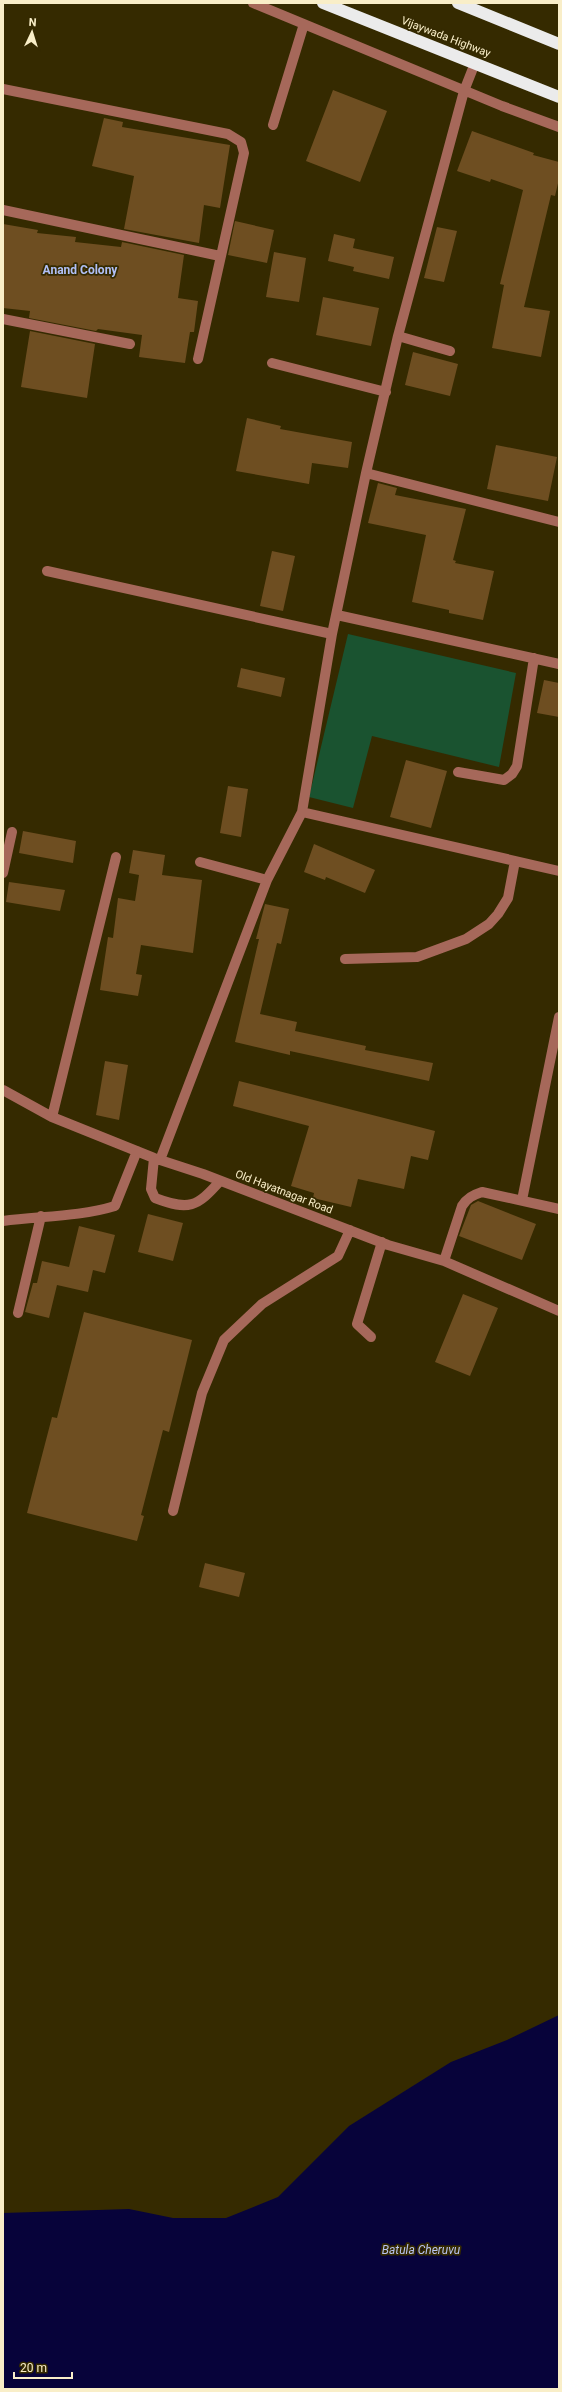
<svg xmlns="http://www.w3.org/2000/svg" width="562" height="2392" font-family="Roboto,sans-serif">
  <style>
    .green { fill: #1a5330 }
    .water { fill: #07033a }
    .building { fill: #6e4e21 }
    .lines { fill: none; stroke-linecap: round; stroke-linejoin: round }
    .minor { stroke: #a6685a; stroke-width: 10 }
    .highway { stroke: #ebebeb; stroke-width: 12 }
    .labels { text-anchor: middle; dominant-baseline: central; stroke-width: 3.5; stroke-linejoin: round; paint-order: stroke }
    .street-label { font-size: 11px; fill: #f9eec8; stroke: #352a00 }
    .neighbourhood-label { font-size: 12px; font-weight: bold; fill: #b1c0f7; stroke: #352a00 }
    .water-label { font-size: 12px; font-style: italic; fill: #b9c4f0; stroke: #352a00 }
  </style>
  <rect width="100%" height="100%" fill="#352a00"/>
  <path class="green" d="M 348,634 L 516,673 L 499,767 L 372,736 L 353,808 L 309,797 Z"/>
  <path class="water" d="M 559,2015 L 559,2389 L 3,2389 L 3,2213 L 129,2209 L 173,2218 L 226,2218 L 278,2197 L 349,2126 L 451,2062 L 507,2040 Z"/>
  <path class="building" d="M 333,90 L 387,111 L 360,182 L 306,161 Z
    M 104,118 L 123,122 L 122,127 L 230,145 L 220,208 L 204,205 L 199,243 L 124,229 L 134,176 L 92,166 Z
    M 472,131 L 534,153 L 533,155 L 559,162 L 559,179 L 555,196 L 551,195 L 524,307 L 550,311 L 541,357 L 492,348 L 504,285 L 500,284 L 523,190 L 491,179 L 490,182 L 457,171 Z
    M 235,221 L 274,230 L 267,263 L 228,255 Z
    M 3,224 L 38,230 L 37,233 L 76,237 L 75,242 L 121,247 L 122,242 L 184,255 L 178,298 L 198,301 L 194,332 L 190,332 L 185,363 L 139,357 L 142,335 L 98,329 L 96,331 L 29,318 L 30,311 L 3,308 Z
    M 437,227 L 457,231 L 444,282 L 424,278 Z
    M 334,234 L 355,239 L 353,248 L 394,257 L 389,279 L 353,271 L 354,267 L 328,261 Z
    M 274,252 L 306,258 L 299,302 L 266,297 Z
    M 323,297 L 379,308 L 371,346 L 316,335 Z
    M 30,331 L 95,344 L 87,398 L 21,387 Z
    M 413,352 L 458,364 L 450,396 L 405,385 Z
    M 247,418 L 281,426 L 280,429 L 352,442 L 348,468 L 312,463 L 309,484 L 236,471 Z
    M 496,445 L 557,457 L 548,501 L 487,489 Z
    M 378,483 L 397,488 L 395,495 L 466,509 L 453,560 L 456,561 L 455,563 L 494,571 L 483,620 L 449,613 L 449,610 L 412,602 L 426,535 L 368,523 Z
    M 272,551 L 295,556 L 283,611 L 260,606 Z
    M 241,668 L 285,678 L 281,697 L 237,687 Z
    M 544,680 L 559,683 L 559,717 L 537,713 Z
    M 406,760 L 447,771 L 431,828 L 390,817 Z
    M 228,786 L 248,789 L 241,837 L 220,833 Z
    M 23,831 L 76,841 L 73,863 L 19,853 Z
    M 314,844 L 375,870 L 365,893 L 326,877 L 325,880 L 304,872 Z
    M 133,850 L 165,855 L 162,875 L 202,880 L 193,953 L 141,945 L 136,974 L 142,975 L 138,996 L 100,990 L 108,937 L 113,938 L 118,898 L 135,901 L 139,875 L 129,873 Z
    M 9,882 L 65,890 L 60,911 L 6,902 Z
    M 265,904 L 289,909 L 281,944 L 277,943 L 260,1014 L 297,1022 L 295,1031 L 366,1046 L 365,1050 L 433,1063 L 429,1081 L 290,1051 L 290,1055 L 235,1042 L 259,939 L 256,939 Z
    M 105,1061 L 128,1065 L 119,1120 L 96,1115 Z
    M 239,1081 L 435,1131 L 428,1160 L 411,1156 L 404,1189 L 358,1179 L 351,1207 L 313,1198 L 314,1193 L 291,1186 L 309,1126 L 233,1106 Z
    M 478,1201 L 536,1224 L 522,1260 L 459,1236 L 471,1205 Z
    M 148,1214 L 183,1223 L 173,1261 L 138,1252 Z
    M 79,1226 L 115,1235 L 105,1273 L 93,1270 L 88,1292 L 57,1285 L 49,1318 L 25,1312 L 33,1283 L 37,1283 L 42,1261 L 69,1267 Z
    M 463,1294 L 498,1308 L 470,1376 L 435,1362 Z
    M 84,1312 L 192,1340 L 169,1432 L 163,1430 L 141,1515 L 144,1516 L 137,1541 L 27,1513 L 52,1417 L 57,1418 Z
    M 205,1563 L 245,1573 L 239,1597 L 199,1587 Z"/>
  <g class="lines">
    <path class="minor" d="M 253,3 L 502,106 L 559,127
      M 3,89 L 228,134 L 241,142 L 244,153 L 198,359
      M 273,125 L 304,24
      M 3,210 L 220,256
      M 3,319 L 130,344
      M 398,336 L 450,351
      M 272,363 L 386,392
      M 366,473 L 559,522
      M 47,571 L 332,634
      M 337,615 L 559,664
      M 458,772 L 504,780 L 512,774 L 517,766 L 534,658
      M 302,812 L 559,871
      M 200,862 L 267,880
      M 3,873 L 12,832
      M 345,959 L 417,957 L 466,939 L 489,924 L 498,914 L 508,898 L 515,861
      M 3,1090 L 52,1117 L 154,1158 L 203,1174 L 388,1245 L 444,1261 L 559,1311
      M 52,1117 L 116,857
      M 154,1158 L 151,1189 L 155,1198 C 189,1211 197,1207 220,1181
      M 160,1160 L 267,880 L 302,812 L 332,634 L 366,473 L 398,336 L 464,91 L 475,63
      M 522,1200 L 559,1017
      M 3,1221 C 40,1216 79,1217 115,1206 L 137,1151
      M 444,1261 L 462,1206 C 467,1198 473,1195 482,1192 L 559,1209
      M 18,1313 L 41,1216
      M 371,1337 L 357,1324 L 382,1242
      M 173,1511 L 202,1393 L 224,1340 L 262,1304 L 338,1256 L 350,1230"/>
    <path class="highway" d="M 323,3 L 559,97
      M 458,3 L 559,44"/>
  </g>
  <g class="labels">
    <g class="street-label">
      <text transform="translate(446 37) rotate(21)">Vijaywada Highway</text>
      <text transform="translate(284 1192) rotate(21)">Old Hayatnagar Road</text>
    </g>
    <g class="neighbourhood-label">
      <text x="80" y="270">Anand Colony</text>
    </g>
    <g class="water-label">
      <text x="421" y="2250">Batula Cheruvu</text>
    </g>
  </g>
  <rect width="562" height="2392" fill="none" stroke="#f9eec8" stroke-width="8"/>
  <g transform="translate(32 32) rotate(4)" stroke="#352a00" stroke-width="3" paint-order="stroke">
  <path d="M0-3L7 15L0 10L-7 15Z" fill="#f9eec8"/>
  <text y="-6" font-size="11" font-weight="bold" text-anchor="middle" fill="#f9eec8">N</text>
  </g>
  <path d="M14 2372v6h58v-6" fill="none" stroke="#f9eec8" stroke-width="2"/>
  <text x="20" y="2372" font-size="12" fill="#f9eec8" stroke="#352a00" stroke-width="3" paint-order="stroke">20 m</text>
</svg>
